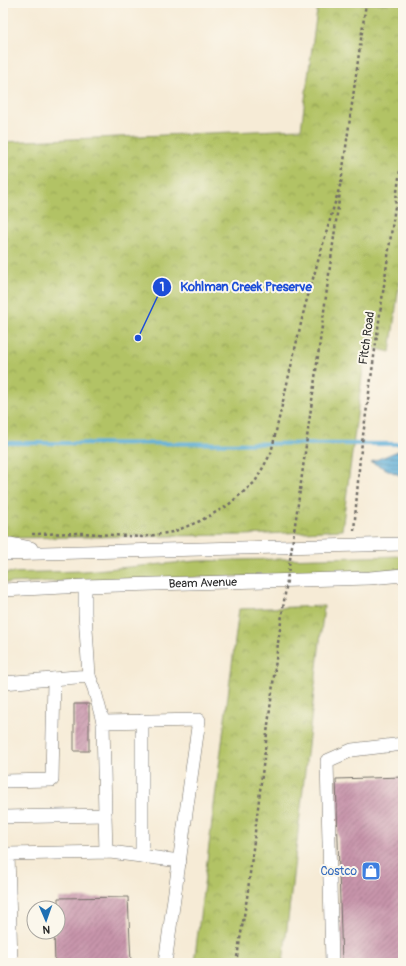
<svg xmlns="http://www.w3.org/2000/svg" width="406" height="966" font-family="Pangolin,sans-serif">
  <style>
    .green { fill: #b2c365; stroke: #6e7748 }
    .park { fill: url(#park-crowns); stroke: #6e7748 }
    .water { fill: url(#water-rules); stroke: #446c82 }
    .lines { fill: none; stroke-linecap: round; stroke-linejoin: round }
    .stream { stroke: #5daed8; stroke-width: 4 }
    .building { fill: url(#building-hatch) }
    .minor-casing { stroke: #726e67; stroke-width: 14 }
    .path { stroke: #726e67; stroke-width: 2.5; stroke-dasharray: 3 3; stroke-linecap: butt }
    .minor { stroke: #fff; stroke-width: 13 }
    .path-bridge { stroke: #726e67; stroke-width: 2.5; stroke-dasharray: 3 3; stroke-linecap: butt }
    .labels { text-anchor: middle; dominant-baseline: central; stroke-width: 4; stroke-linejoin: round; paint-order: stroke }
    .street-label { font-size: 12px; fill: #2b2b2b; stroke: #fbf7ec }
    .shop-label { font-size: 12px; fill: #366cbe; stroke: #fbf7ec; text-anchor: end }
    .leader { fill: none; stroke: #1d4ed8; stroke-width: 1.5 }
    .callout-dot { fill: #1d4ed8; stroke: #fbf7ec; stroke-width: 1.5 }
    .mark-label { font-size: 12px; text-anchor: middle; font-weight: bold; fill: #fff }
    .callout-label { font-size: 13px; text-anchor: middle; font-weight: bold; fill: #1d4ed8; stroke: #fbf7ec; stroke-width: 4; stroke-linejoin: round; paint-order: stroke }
  </style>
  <defs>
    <pattern id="park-crowns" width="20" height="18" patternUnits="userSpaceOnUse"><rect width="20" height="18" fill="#b2c365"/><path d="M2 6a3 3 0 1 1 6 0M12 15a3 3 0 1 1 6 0" fill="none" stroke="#919f53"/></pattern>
    <pattern id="water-rules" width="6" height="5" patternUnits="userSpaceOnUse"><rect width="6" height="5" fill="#5daed8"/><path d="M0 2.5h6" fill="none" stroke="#4d8eaf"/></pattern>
    <pattern id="building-hatch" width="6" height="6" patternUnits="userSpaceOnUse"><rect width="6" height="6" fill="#c894ab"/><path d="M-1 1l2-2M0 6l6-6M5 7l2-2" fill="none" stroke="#a3798b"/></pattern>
  </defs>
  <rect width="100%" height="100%" fill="#fbf7ec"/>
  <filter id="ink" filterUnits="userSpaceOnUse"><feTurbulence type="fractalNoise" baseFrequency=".025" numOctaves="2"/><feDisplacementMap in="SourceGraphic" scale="8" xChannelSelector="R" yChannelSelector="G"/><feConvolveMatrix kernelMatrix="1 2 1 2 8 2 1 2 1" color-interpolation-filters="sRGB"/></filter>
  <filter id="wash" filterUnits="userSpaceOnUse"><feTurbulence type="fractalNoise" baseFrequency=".012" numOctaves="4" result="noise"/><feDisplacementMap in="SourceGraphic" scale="16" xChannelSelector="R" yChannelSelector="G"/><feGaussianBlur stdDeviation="0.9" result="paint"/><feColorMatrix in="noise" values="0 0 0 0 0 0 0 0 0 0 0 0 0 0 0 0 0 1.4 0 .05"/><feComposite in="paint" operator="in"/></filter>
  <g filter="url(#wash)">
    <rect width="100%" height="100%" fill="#f6ebd6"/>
    <path class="green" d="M 403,556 L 403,569 L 392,570 L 323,574 L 3,583 L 3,573 L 84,571 L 197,561 Z"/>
    <path class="park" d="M 318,3 L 403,3 L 403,256 L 390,352 L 366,346 L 342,530 L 246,535 L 3,538 L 3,142 L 301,129 Z
      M 324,606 L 283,963 L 194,963 L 239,609 Z"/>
    <path class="water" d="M 403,449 L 403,477 L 371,462 Z"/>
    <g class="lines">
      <path class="stream" d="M 3,443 L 403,444"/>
    </g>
    <g id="blocks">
      <path class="building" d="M 74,704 L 89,704 L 89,751 L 74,751 Z
        M 403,777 L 403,963 L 342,963 L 336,779 Z
        M 128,897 L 131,963 L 55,963 L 54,932 L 58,932 L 58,898 Z"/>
    </g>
  </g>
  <g filter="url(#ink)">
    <use href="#blocks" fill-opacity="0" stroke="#726e67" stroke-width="1"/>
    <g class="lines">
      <defs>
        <g id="minor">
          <path d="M 3,544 L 11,544 L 31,548"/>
          <path d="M 3,554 L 403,544"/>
          <path id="s1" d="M 3,590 L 85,586 L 370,578 L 403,575"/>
          <path d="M 89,676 L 94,688 L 103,722"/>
          <path d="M 3,683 L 89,676 L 85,613 L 85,586"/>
          <path d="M 142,721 L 142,856"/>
          <path d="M 3,781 L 52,780 L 54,679"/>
          <path d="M 105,815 L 106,852"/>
          <path d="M 3,817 L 105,815 L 103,722 L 199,720 L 165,963"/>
          <path d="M 11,963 L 8,854 L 110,852 L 180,861"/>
          <path d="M 332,963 L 327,761 L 352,750 L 403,744"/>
        </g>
      </defs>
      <use href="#minor" class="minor-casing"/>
      <path class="path" d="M 341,183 L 366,3
        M 300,490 L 340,192
        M 354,531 L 360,457 L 403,149
        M 32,534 L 83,533 L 142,537 L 173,532 L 200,521 L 227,506 L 255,482 L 271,453 L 305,306 L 341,182
        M 236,963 L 247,898 L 278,643"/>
      <use href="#minor" class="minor"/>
      <path class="path-bridge" d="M 278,643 L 300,490"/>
    </g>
  </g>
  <defs>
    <symbol id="shop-square" viewBox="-11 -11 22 22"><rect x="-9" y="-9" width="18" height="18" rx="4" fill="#3f7fe0" stroke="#fbf7ec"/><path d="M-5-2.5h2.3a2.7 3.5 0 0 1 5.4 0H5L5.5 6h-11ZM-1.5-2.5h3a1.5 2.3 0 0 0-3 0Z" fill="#fff"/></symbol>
  </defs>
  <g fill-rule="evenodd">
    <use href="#shop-square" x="360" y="860" width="22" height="22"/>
  </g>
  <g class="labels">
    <g class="street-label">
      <text transform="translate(367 338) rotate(-82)">Fitch Road</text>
      <text stroke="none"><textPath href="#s1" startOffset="200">Beam Avenue</textPath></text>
    </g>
    <g class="shop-label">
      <text x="357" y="871">Costco</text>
    </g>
  </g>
  <path class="leader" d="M138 338L162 287"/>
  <g class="callout-dot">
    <circle cx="138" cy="338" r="4"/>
    <circle cx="162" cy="287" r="10"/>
  </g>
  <g class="mark-label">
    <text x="162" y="291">1</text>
  </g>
  <g class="callout-label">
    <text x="246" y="291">Kohlman Creek Preserve</text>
  </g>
  <rect width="406" height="966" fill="none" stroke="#fbf7ec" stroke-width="16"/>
  <g transform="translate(46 920) rotate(178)"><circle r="19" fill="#fbf7ec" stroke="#a8a59f"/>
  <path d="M0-3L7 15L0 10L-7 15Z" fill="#1f6fb2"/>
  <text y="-6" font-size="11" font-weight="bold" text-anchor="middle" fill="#2b2b2b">N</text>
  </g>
</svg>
